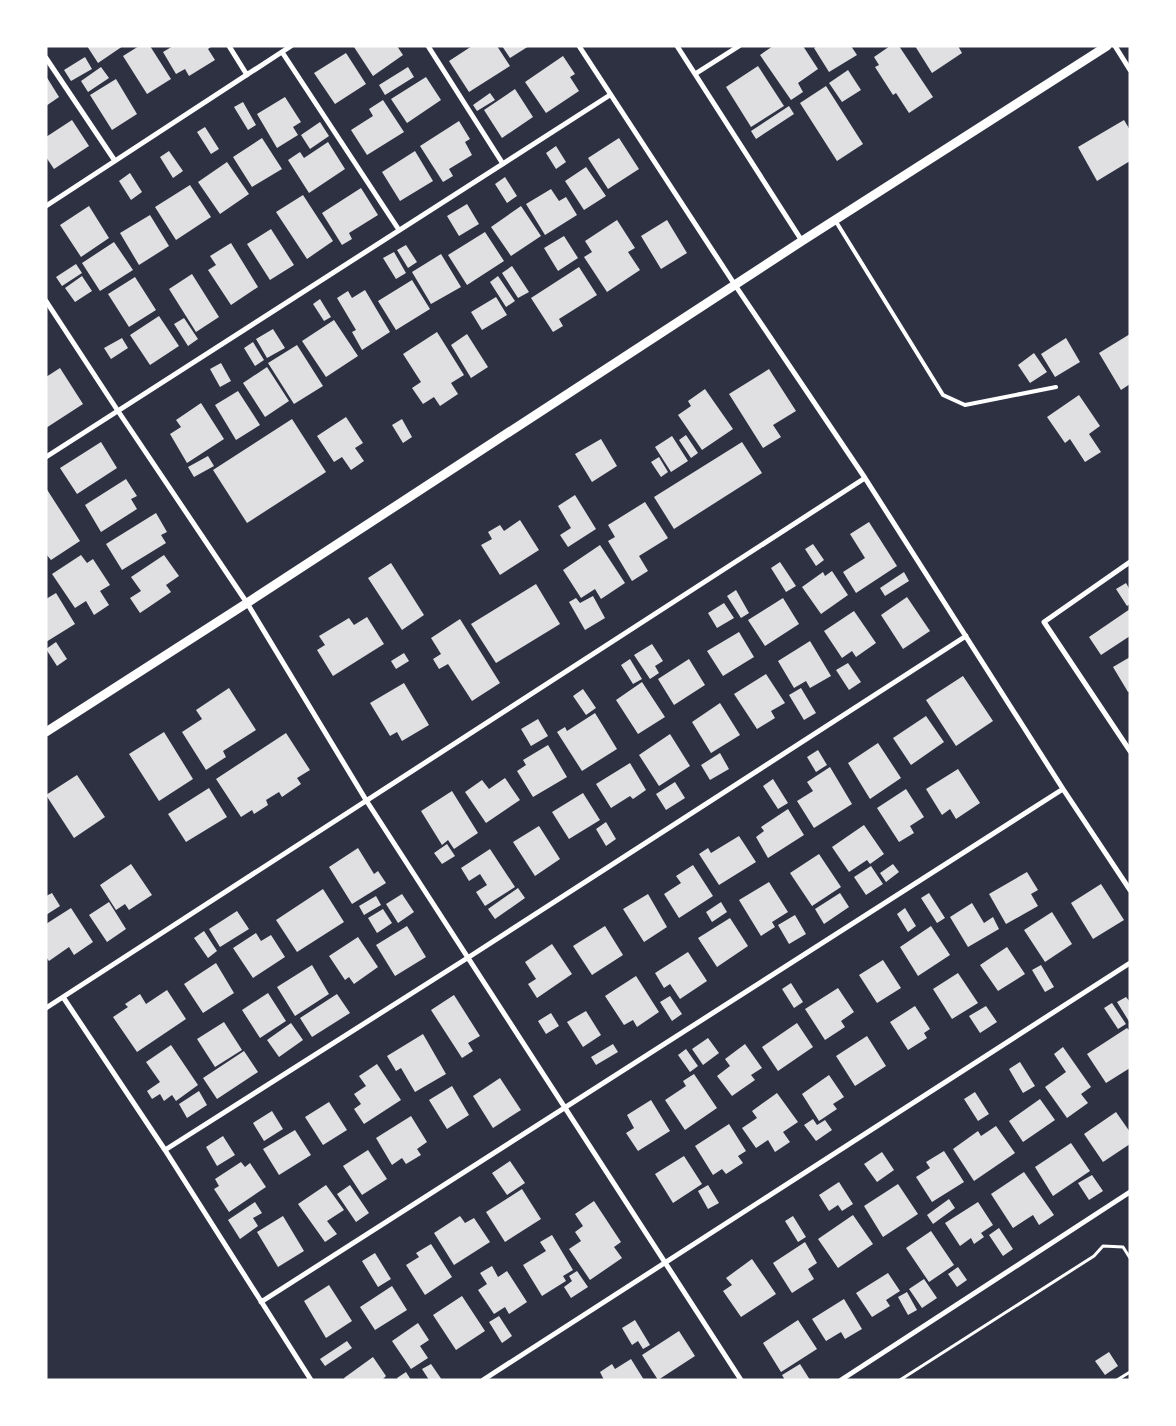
<svg xmlns="http://www.w3.org/2000/svg" width="1176" height="1426" font-family="'Asap Condensed',sans-serif">
  <style>
    .building { fill: #e0e0e3 }
    .lines { fill: none; stroke-linecap: round; stroke-linejoin: round }
    .path { stroke: #fff; stroke-width: 3 }
    .service { stroke: #fff; stroke-width: 4 }
    .minor { stroke: #fff; stroke-width: 5 }
    .tertiary { stroke: #fff; stroke-width: 9 }
  </style>
  <rect width="100%" height="100%" fill="#2d3142"/>
  <path class="building" d="M 87,46 L 123,46 L 98,63 Z
    M 139,46 L 150,46 L 171,79 L 147,94 L 123,56 Z
    M 173,46 L 212,46 L 208,49 L 215,60 L 189,76 L 185,69 L 176,74 L 163,52 Z
    M 355,46 L 397,46 L 403,55 L 373,76 L 354,47 Z
    M 472,46 L 497,46 L 510,66 L 469,92 L 449,61 Z
    M 502,46 L 529,46 L 510,58 Z
    M 773,46 L 803,46 L 818,69 L 798,83 L 803,92 L 791,100 L 760,55 Z
    M 817,46 L 851,46 L 857,55 L 829,72 L 814,48 Z
    M 890,46 L 899,46 L 933,97 L 909,113 L 896,93 L 893,95 L 875,67 L 879,65 L 874,57 Z
    M 915,46 L 958,46 L 962,53 L 932,73 Z
    M 346,53 L 366,84 L 335,104 L 314,73 Z
    M 563,56 L 575,74 L 570,77 L 579,91 L 546,113 L 525,82 Z
    M 85,57 L 92,69 L 71,81 L 64,70 Z
    M 758,66 L 784,106 L 751,127 L 726,87 Z
    M 101,67 L 109,78 L 88,92 L 81,81 Z
    M 408,67 L 414,77 L 385,95 L 379,85 Z
    M 848,70 L 861,90 L 842,102 L 829,83 Z
    M 46,76 L 59,97 L 46,106 Z
    M 426,77 L 441,100 L 407,123 L 391,99 Z
    M 116,79 L 137,114 L 112,130 L 90,95 Z
    M 826,86 L 863,144 L 837,161 L 800,103 Z
    M 515,89 L 533,117 L 502,138 L 484,110 Z
    M 490,93 L 495,100 L 477,111 L 473,105 Z
    M 285,97 L 301,122 L 293,127 L 298,135 L 277,148 L 257,114 Z
    M 383,100 L 404,132 L 367,155 L 351,130 L 373,116 L 369,109 Z
    M 243,102 L 256,125 L 248,130 L 234,107 Z
    M 789,106 L 794,114 L 756,139 L 751,131 Z
    M 72,120 L 89,146 L 54,169 L 46,157 L 46,137 Z
    M 1124,120 L 1130,130 L 1130,161 L 1097,181 L 1078,147 Z
    M 459,121 L 470,139 L 465,142 L 472,155 L 449,169 L 453,176 L 443,182 L 420,146 Z
    M 320,122 L 329,136 L 310,149 L 301,135 Z
    M 205,127 L 219,149 L 211,154 L 197,132 Z
    M 262,138 L 282,169 L 252,187 L 233,157 Z
    M 619,138 L 639,169 L 608,189 L 588,158 Z
    M 328,142 L 345,169 L 309,193 L 288,160 L 300,152 L 304,158 Z
    M 556,146 L 566,162 L 556,169 L 546,153 Z
    M 169,151 L 183,171 L 173,178 L 160,157 Z
    M 415,151 L 433,181 L 400,201 L 382,172 Z
    M 227,162 L 249,194 L 220,214 L 198,182 Z
    M 586,167 L 606,196 L 584,210 L 565,181 Z
    M 130,173 L 142,192 L 131,200 L 119,181 Z
    M 505,177 L 517,196 L 507,203 L 495,184 Z
    M 190,185 L 211,217 L 176,240 L 155,207 Z
    M 361,188 L 378,215 L 349,233 L 352,239 L 342,245 L 322,213 Z
    M 551,189 L 559,201 L 566,197 L 577,215 L 545,235 L 526,204 Z
    M 303,195 L 333,241 L 307,259 L 276,212 Z
    M 467,204 L 479,224 L 459,236 L 447,216 Z
    M 89,206 L 109,238 L 81,257 L 60,225 Z
    M 521,206 L 541,236 L 511,256 L 491,227 Z
    M 150,215 L 169,246 L 139,265 L 120,233 Z
    M 617,220 L 635,248 L 628,252 L 640,270 L 607,292 L 584,257 L 592,252 L 585,241 Z
    M 667,220 L 687,253 L 661,269 L 641,236 Z
    M 271,229 L 294,265 L 270,280 L 247,244 Z
    M 485,232 L 504,261 L 467,285 L 448,255 Z
    M 564,236 L 578,258 L 558,271 L 544,248 Z
    M 114,242 L 133,270 L 100,291 L 82,263 Z
    M 231,243 L 258,287 L 231,305 L 208,270 L 216,265 L 210,256 Z
    M 406,245 L 417,262 L 408,268 L 397,250 Z
    M 394,252 L 406,273 L 396,279 L 383,258 Z
    M 441,254 L 461,287 L 431,304 L 412,272 Z
    M 76,264 L 82,273 L 62,286 L 56,277 Z
    M 512,266 L 529,292 L 518,298 L 502,273 Z
    M 579,267 L 597,295 L 559,319 L 563,326 L 553,332 L 531,298 Z
    M 192,274 L 219,317 L 196,332 L 169,289 Z
    M 82,276 L 92,291 L 75,302 L 65,288 Z
    M 498,276 L 515,301 L 506,307 L 490,282 Z
    M 135,277 L 156,310 L 129,327 L 108,294 Z
    M 412,280 L 430,309 L 396,330 L 378,301 Z
    M 365,290 L 390,332 L 362,350 L 352,332 L 356,330 L 337,298 L 348,291 L 352,298 Z
    M 496,297 L 507,315 L 482,330 L 471,312 Z
    M 320,299 L 331,317 L 324,321 L 313,304 Z
    M 159,316 L 179,346 L 150,365 L 130,335 Z
    M 184,318 L 198,339 L 188,346 L 174,324 Z
    M 334,320 L 358,356 L 326,377 L 302,341 Z
    M 273,329 L 285,348 L 267,358 L 256,339 Z
    M 437,332 L 464,375 L 451,383 L 458,394 L 440,406 L 434,397 L 423,404 L 412,388 L 421,382 L 403,354 Z
    M 467,334 L 488,367 L 471,378 L 451,345 Z
    M 1130,334 L 1130,384 L 1121,390 L 1099,353 Z
    M 122,338 L 128,348 L 111,359 L 104,348 Z
    M 1066,338 L 1080,362 L 1055,377 L 1041,354 Z
    M 253,342 L 264,360 L 255,366 L 244,348 Z
    M 297,345 L 323,386 L 294,404 L 268,363 Z
    M 1034,353 L 1047,372 L 1030,383 L 1018,365 Z
    M 221,363 L 231,381 L 220,387 L 210,369 Z
    M 267,367 L 289,401 L 265,417 L 243,383 Z
    M 60,368 L 83,404 L 46,428 L 46,377 Z
    M 769,369 L 796,411 L 773,425 L 781,437 L 763,448 L 729,394 Z
    M 705,389 L 733,429 L 702,450 L 678,415 L 691,406 L 688,401 Z
    M 238,391 L 260,425 L 236,440 L 215,405 Z
    M 1079,395 L 1100,426 L 1089,434 L 1101,452 L 1085,462 L 1070,439 L 1065,443 L 1047,417 Z
    M 201,403 L 224,439 L 187,463 L 170,434 L 181,427 L 176,420 Z
    M 346,417 L 363,443 L 355,448 L 364,461 L 351,470 L 342,457 L 334,462 L 317,436 Z
    M 292,419 L 326,472 L 247,523 L 213,470 Z
    M 402,419 L 412,437 L 403,443 L 392,425 Z
    M 686,435 L 698,453 L 691,458 L 679,440 Z
    M 672,436 L 688,461 L 671,472 L 655,447 Z
    M 601,439 L 617,466 L 592,482 L 575,454 Z
    M 101,442 L 117,468 L 77,494 L 60,468 Z
    M 742,442 L 762,473 L 674,529 L 654,497 Z
    M 208,456 L 214,466 L 194,477 L 188,467 Z
    M 659,457 L 668,472 L 661,477 L 651,462 Z
    M 126,479 L 137,496 L 131,499 L 137,509 L 101,532 L 85,505 Z
    M 46,488 L 80,541 L 51,560 L 46,554 Z
    M 575,495 L 596,529 L 568,547 L 560,535 L 571,528 L 558,506 Z
    M 645,502 L 668,538 L 639,556 L 648,571 L 632,581 L 608,541 L 615,537 L 608,525 Z
    M 156,513 L 167,532 L 161,535 L 166,543 L 122,570 L 106,544 Z
    M 520,520 L 539,550 L 500,575 L 481,545 L 492,539 L 488,532 L 500,525 L 504,531 Z
    M 869,522 L 897,566 L 856,593 L 843,572 L 865,558 L 850,534 Z
    M 813,544 L 824,560 L 816,566 L 805,549 Z
    M 600,545 L 625,583 L 601,599 L 595,589 L 581,598 L 563,570 Z
    M 81,555 L 87,563 L 93,559 L 110,585 L 100,591 L 109,605 L 94,615 L 86,601 L 75,608 L 52,574 Z
    M 164,555 L 179,576 L 166,585 L 171,592 L 140,613 L 130,598 L 141,591 L 131,577 Z
    M 780,562 L 796,586 L 786,592 L 771,568 Z
    M 391,563 L 424,615 L 402,630 L 368,578 Z
    M 832,571 L 848,595 L 821,614 L 802,587 L 823,572 L 825,576 Z
    M 904,572 L 909,581 L 885,596 L 880,588 Z
    M 1126,583 L 1130,590 L 1130,604 L 1127,606 L 1116,589 Z
    M 536,584 L 560,624 L 496,663 L 471,624 Z
    M 736,590 L 749,613 L 741,618 L 727,596 Z
    M 56,593 L 75,624 L 46,642 L 46,599 Z
    M 593,596 L 605,618 L 585,630 L 569,602 L 576,598 L 580,603 Z
    M 907,597 L 930,631 L 903,649 L 881,615 Z
    M 783,598 L 799,624 L 765,646 L 748,620 Z
    M 724,603 L 734,618 L 717,628 L 708,613 Z
    M 1130,609 L 1130,636 L 1101,655 L 1089,637 Z
    M 854,611 L 876,643 L 856,657 L 852,651 L 842,658 L 824,631 Z
    M 367,617 L 384,644 L 333,676 L 317,650 L 325,645 L 319,636 L 349,618 L 354,625 Z
    M 460,619 L 500,683 L 472,701 L 448,664 L 439,669 L 433,659 L 441,654 L 431,638 Z
    M 739,632 L 754,657 L 723,676 L 707,651 Z
    M 810,641 L 831,676 L 810,688 L 806,681 L 794,688 L 778,661 Z
    M 56,642 L 67,659 L 57,666 L 46,649 Z
    M 652,644 L 663,661 L 655,666 L 659,673 L 650,679 L 634,655 Z
    M 404,653 L 409,661 L 396,669 L 391,661 Z
    M 1130,657 L 1130,691 L 1128,692 L 1113,667 Z
    M 630,659 L 642,679 L 633,684 L 621,665 Z
    M 689,659 L 705,685 L 674,705 L 658,679 Z
    M 848,663 L 861,682 L 849,690 L 836,670 Z
    M 766,674 L 785,703 L 771,711 L 775,718 L 757,729 L 734,694 Z
    M 963,676 L 993,721 L 956,746 L 926,700 Z
    M 642,682 L 665,717 L 638,734 L 616,700 Z
    M 404,683 L 429,725 L 402,741 L 397,732 L 390,736 L 370,703 Z
    M 229,688 L 256,730 L 223,751 L 226,757 L 206,770 L 182,732 L 202,719 L 196,710 Z
    M 801,688 L 816,713 L 804,720 L 789,695 Z
    M 583,689 L 596,708 L 586,715 L 573,696 Z
    M 720,703 L 740,735 L 711,753 L 692,722 Z
    M 595,713 L 617,749 L 582,771 L 557,732 L 565,727 L 567,731 Z
    M 926,716 L 944,742 L 911,765 L 893,738 Z
    M 538,719 L 548,736 L 531,746 L 521,729 Z
    M 164,732 L 193,779 L 159,801 L 129,754 Z
    M 286,733 L 310,770 L 297,778 L 301,784 L 282,797 L 279,792 L 266,800 L 268,805 L 254,814 L 252,810 L 241,817 L 216,779 Z
    M 670,734 L 690,766 L 659,786 L 639,755 Z
    M 878,743 L 901,778 L 870,799 L 848,763 Z
    M 548,745 L 567,777 L 533,797 L 517,771 L 526,765 L 523,760 Z
    M 818,750 L 827,765 L 816,772 L 807,757 Z
    M 720,753 L 729,769 L 710,780 L 701,765 Z
    M 630,763 L 646,790 L 633,799 L 630,796 L 611,808 L 596,784 Z
    M 830,767 L 852,804 L 814,828 L 797,801 L 813,791 L 807,782 Z
    M 958,769 L 980,803 L 956,819 L 950,809 L 942,815 L 926,789 Z
    M 77,775 L 105,817 L 74,838 L 46,795 Z
    M 505,778 L 520,800 L 486,823 L 465,792 L 482,780 L 489,789 Z
    M 773,779 L 788,803 L 778,809 L 763,786 Z
    M 675,782 L 685,798 L 666,810 L 656,794 Z
    M 209,788 L 227,817 L 186,842 L 168,814 Z
    M 906,789 L 924,817 L 910,826 L 914,833 L 899,842 L 877,808 Z
    M 452,791 L 478,833 L 454,849 L 448,840 L 442,845 L 421,811 Z
    M 583,793 L 600,820 L 569,839 L 552,812 Z
    M 788,809 L 804,835 L 768,858 L 756,837 L 764,831 L 761,827 Z
    M 606,822 L 616,839 L 606,846 L 596,829 Z
    M 864,825 L 884,854 L 870,864 L 867,860 L 849,872 L 832,847 Z
    M 539,826 L 560,859 L 535,876 L 513,842 Z
    M 739,836 L 756,862 L 719,885 L 699,854 L 708,848 L 711,853 Z
    M 447,844 L 455,856 L 442,864 L 434,853 Z
    M 358,848 L 374,874 L 378,871 L 386,883 L 352,904 L 329,867 Z
    M 490,849 L 515,887 L 485,906 L 476,892 L 487,885 L 480,874 L 469,881 L 461,868 Z
    M 819,854 L 841,887 L 812,906 L 790,873 Z
    M 131,864 L 152,895 L 129,910 L 125,904 L 116,910 L 100,885 Z
    M 893,864 L 899,872 L 886,882 L 880,873 Z
    M 693,865 L 713,896 L 679,918 L 664,894 L 681,883 L 676,876 Z
    M 871,866 L 883,884 L 866,895 L 854,877 Z
    M 1027,872 L 1038,890 L 1031,894 L 1038,906 L 1006,924 L 989,894 Z
    M 769,882 L 788,912 L 772,922 L 775,927 L 761,936 L 739,900 Z
    M 1101,884 L 1124,920 L 1093,939 L 1071,903 Z
    M 518,888 L 525,898 L 495,919 L 488,909 Z
    M 323,889 L 344,922 L 297,952 L 276,920 Z
    M 52,893 L 60,906 L 46,915 L 46,896 Z
    M 840,893 L 849,907 L 824,924 L 815,909 Z
    M 929,893 L 945,918 L 937,923 L 921,898 Z
    M 402,894 L 414,912 L 398,923 L 386,904 Z
    M 648,894 L 667,927 L 644,942 L 623,909 Z
    M 376,896 L 381,905 L 364,915 L 359,906 Z
    M 109,902 L 126,929 L 107,942 L 89,915 Z
    M 721,902 L 727,912 L 712,922 L 706,912 Z
    M 972,903 L 984,923 L 993,917 L 999,929 L 968,947 L 950,917 Z
    M 71,908 L 93,942 L 74,955 L 69,947 L 49,961 L 46,957 L 46,924 Z
    M 905,908 L 916,926 L 908,932 L 897,914 Z
    M 383,909 L 392,923 L 377,933 L 368,918 Z
    M 237,911 L 249,929 L 220,947 L 209,929 Z
    M 1052,912 L 1072,944 L 1045,962 L 1024,930 Z
    M 795,915 L 806,934 L 789,944 L 778,925 Z
    M 730,918 L 748,946 L 717,967 L 698,938 Z
    M 407,926 L 426,957 L 395,976 L 376,945 Z
    M 605,926 L 623,955 L 592,975 L 573,946 Z
    M 931,926 L 950,955 L 918,976 L 900,947 Z
    M 204,931 L 217,951 L 208,958 L 194,938 Z
    M 256,933 L 261,941 L 271,935 L 285,957 L 253,978 L 233,948 Z
    M 358,937 L 378,967 L 354,984 L 349,977 L 345,980 L 329,956 Z
    M 552,944 L 572,974 L 537,998 L 528,984 L 536,979 L 525,962 Z
    M 1007,947 L 1025,974 L 998,991 L 980,965 Z
    M 688,952 L 707,981 L 680,999 L 670,984 L 664,988 L 655,973 Z
    M 883,960 L 901,988 L 877,1003 L 859,975 Z
    M 216,963 L 234,993 L 203,1013 L 184,984 Z
    M 312,965 L 329,994 L 295,1016 L 277,987 Z
    M 1041,965 L 1054,987 L 1045,992 L 1032,970 Z
    M 958,973 L 978,1003 L 952,1019 L 933,989 Z
    M 636,976 L 659,1012 L 637,1027 L 633,1020 L 624,1025 L 605,996 Z
    M 791,983 L 803,1002 L 794,1008 L 782,989 Z
    M 838,988 L 854,1012 L 841,1021 L 845,1027 L 825,1040 L 805,1009 Z
    M 167,990 L 186,1019 L 137,1052 L 113,1017 L 128,1007 L 125,1004 L 140,994 L 146,1004 Z
    M 268,993 L 286,1021 L 260,1038 L 242,1010 Z
    M 337,994 L 350,1013 L 312,1037 L 300,1018 Z
    M 454,995 L 480,1036 L 468,1043 L 473,1051 L 462,1058 L 431,1010 Z
    M 670,996 L 682,1014 L 672,1021 L 660,1002 Z
    M 1126,997 L 1130,1002 L 1130,1023 L 1117,1002 Z
    M 1112,1003 L 1126,1024 L 1118,1029 L 1104,1008 Z
    M 915,1006 L 930,1029 L 924,1033 L 927,1038 L 908,1050 L 890,1022 Z
    M 986,1006 L 997,1022 L 980,1033 L 969,1016 Z
    M 586,1011 L 601,1035 L 583,1047 L 567,1022 Z
    M 551,1013 L 559,1026 L 546,1034 L 538,1021 Z
    M 224,1022 L 242,1050 L 215,1067 L 197,1039 Z
    M 291,1023 L 303,1040 L 279,1057 L 267,1040 Z
    M 797,1023 L 813,1047 L 778,1071 L 762,1047 Z
    M 1127,1028 L 1130,1031 L 1130,1068 L 1106,1083 L 1087,1054 Z
    M 423,1034 L 446,1074 L 415,1092 L 401,1068 L 396,1071 L 387,1056 Z
    M 867,1036 L 886,1066 L 855,1086 L 836,1056 Z
    M 708,1038 L 719,1053 L 703,1065 L 692,1049 Z
    M 613,1044 L 618,1052 L 596,1065 L 591,1057 Z
    M 745,1044 L 762,1068 L 751,1075 L 755,1080 L 732,1096 L 717,1076 L 730,1066 L 725,1059 Z
    M 171,1045 L 198,1085 L 176,1101 L 172,1095 L 164,1101 L 160,1094 L 152,1099 L 147,1091 L 160,1082 L 146,1062 Z
    M 1063,1047 L 1091,1087 L 1081,1094 L 1088,1103 L 1067,1118 L 1045,1087 L 1066,1072 L 1054,1054 Z
    M 686,1049 L 698,1066 L 690,1072 L 678,1055 Z
    M 244,1051 L 258,1072 L 217,1099 L 203,1078 Z
    M 1020,1062 L 1035,1086 L 1023,1093 L 1009,1069 Z
    M 377,1064 L 401,1100 L 364,1124 L 354,1109 L 361,1104 L 354,1094 L 366,1086 L 359,1076 Z
    M 694,1074 L 717,1108 L 685,1130 L 665,1100 L 686,1086 L 683,1081 Z
    M 829,1075 L 844,1097 L 833,1104 L 837,1109 L 819,1121 L 802,1094 Z
    M 500,1078 L 521,1110 L 493,1128 L 473,1096 Z
    M 452,1086 L 469,1115 L 447,1129 L 429,1100 Z
    M 199,1091 L 207,1105 L 187,1118 L 179,1104 Z
    M 975,1092 L 989,1114 L 978,1121 L 964,1099 Z
    M 777,1093 L 798,1122 L 783,1132 L 790,1142 L 775,1152 L 768,1140 L 756,1148 L 742,1128 L 757,1118 L 752,1111 Z
    M 1040,1099 L 1055,1120 L 1023,1142 L 1009,1121 Z
    M 651,1100 L 670,1131 L 638,1151 L 626,1133 L 634,1128 L 627,1115 Z
    M 329,1102 L 347,1130 L 323,1145 L 305,1117 Z
    M 272,1111 L 283,1129 L 264,1141 L 253,1123 Z
    M 1116,1112 L 1130,1132 L 1130,1144 L 1103,1162 L 1084,1134 Z
    M 411,1116 L 427,1142 L 417,1149 L 421,1155 L 406,1164 L 402,1158 L 392,1165 L 376,1138 Z
    M 813,1119 L 817,1125 L 825,1120 L 832,1130 L 816,1141 L 804,1125 Z
    M 729,1124 L 746,1151 L 738,1156 L 743,1163 L 726,1174 L 722,1169 L 713,1175 L 695,1146 Z
    M 996,1126 L 1015,1153 L 974,1181 L 953,1149 L 978,1131 L 981,1136 Z
    M 295,1130 L 311,1155 L 279,1175 L 263,1149 Z
    M 223,1136 L 235,1155 L 217,1166 L 206,1147 Z
    M 1071,1143 L 1090,1171 L 1053,1196 L 1035,1167 Z
    M 368,1150 L 387,1179 L 362,1195 L 343,1166 Z
    M 944,1151 L 964,1182 L 932,1202 L 916,1177 L 930,1168 L 926,1162 Z
    M 882,1152 L 894,1170 L 877,1182 L 864,1164 Z
    M 684,1156 L 702,1184 L 673,1203 L 655,1174 Z
    M 510,1161 L 525,1183 L 507,1195 L 492,1173 Z
    M 241,1162 L 245,1167 L 250,1163 L 266,1187 L 229,1212 L 214,1189 L 219,1186 L 215,1179 Z
    M 1024,1172 L 1054,1215 L 1039,1225 L 1033,1215 L 1013,1228 L 991,1194 Z
    M 1092,1175 L 1103,1191 L 1089,1200 L 1078,1183 Z
    M 839,1182 L 853,1204 L 842,1211 L 838,1205 L 829,1211 L 819,1195 Z
    M 898,1184 L 918,1214 L 883,1237 L 864,1206 Z
    M 326,1185 L 344,1210 L 327,1221 L 337,1234 L 325,1242 L 298,1204 Z
    M 350,1185 L 369,1213 L 356,1222 L 337,1194 Z
    M 708,1185 L 719,1203 L 708,1209 L 698,1191 Z
    M 522,1189 L 541,1219 L 505,1242 L 486,1212 Z
    M 949,1199 L 955,1208 L 933,1224 L 927,1215 Z
    M 594,1201 L 621,1242 L 614,1247 L 622,1258 L 590,1280 L 569,1249 L 581,1241 L 575,1232 L 583,1226 L 575,1214 Z
    M 255,1202 L 262,1213 L 253,1218 L 258,1226 L 240,1239 L 228,1220 Z
    M 978,1202 L 993,1225 L 981,1233 L 984,1237 L 974,1244 L 971,1238 L 960,1246 L 945,1223 Z
    M 853,1215 L 873,1244 L 838,1268 L 818,1239 Z
    M 283,1216 L 304,1251 L 278,1267 L 257,1232 Z
    M 460,1216 L 465,1223 L 474,1218 L 490,1242 L 454,1265 L 434,1233 Z
    M 793,1216 L 806,1237 L 798,1242 L 785,1221 Z
    M 999,1228 L 1013,1249 L 1003,1256 L 989,1235 Z
    M 931,1231 L 954,1265 L 929,1282 L 906,1248 Z
    M 552,1235 L 573,1270 L 563,1276 L 566,1281 L 542,1296 L 523,1265 L 546,1251 L 540,1242 Z
    M 805,1242 L 817,1263 L 808,1269 L 814,1279 L 792,1293 L 773,1263 Z
    M 431,1244 L 452,1277 L 425,1295 L 406,1265 L 419,1257 L 416,1253 Z
    M 375,1253 L 391,1279 L 378,1287 L 362,1261 Z
    M 752,1259 L 776,1294 L 741,1317 L 723,1291 L 732,1285 L 726,1278 Z
    M 492,1266 L 498,1277 L 507,1271 L 527,1302 L 509,1314 L 505,1307 L 494,1314 L 478,1290 L 487,1284 L 480,1273 Z
    M 958,1267 L 967,1280 L 957,1287 L 948,1274 Z
    M 577,1271 L 588,1287 L 571,1298 L 564,1287 L 572,1281 L 569,1276 Z
    M 888,1273 L 900,1291 L 886,1300 L 890,1306 L 872,1317 L 856,1293 Z
    M 924,1279 L 937,1298 L 922,1308 L 909,1289 Z
    M 329,1285 L 352,1321 L 326,1338 L 304,1301 Z
    M 392,1286 L 407,1310 L 375,1330 L 360,1307 Z
    M 907,1292 L 917,1310 L 908,1315 L 898,1297 Z
    M 462,1296 L 485,1331 L 456,1350 L 433,1315 Z
    M 844,1299 L 862,1329 L 845,1339 L 841,1332 L 826,1341 L 812,1319 Z
    M 499,1316 L 512,1336 L 502,1343 L 489,1322 Z
    M 635,1320 L 650,1345 L 643,1349 L 638,1341 L 632,1345 L 622,1328 Z
    M 798,1320 L 817,1349 L 781,1372 L 763,1343 Z
    M 418,1323 L 429,1340 L 420,1346 L 428,1358 L 411,1369 L 392,1341 Z
    M 679,1331 L 695,1356 L 658,1380 L 642,1355 Z
    M 347,1341 L 352,1348 L 325,1366 L 320,1359 Z
    M 1109,1352 L 1118,1366 L 1105,1375 L 1095,1361 Z
    M 373,1357 L 386,1376 L 382,1380 L 345,1380 L 344,1378 Z
    M 631,1359 L 644,1380 L 604,1380 L 600,1372 L 612,1364 L 615,1369 Z
    M 431,1364 L 442,1380 L 429,1380 L 422,1369 Z
    M 800,1364 L 810,1380 L 785,1380 L 782,1375 Z
    M 406,1372 L 411,1380 L 398,1380 L 397,1378 Z"/>
  <g class="lines">
    <path class="path" d="M 900,1380 L 1094,1256 L 1103,1246 L 1123,1247 L 1130,1258
      M 1117,1380 L 1130,1372"/>
    <path class="service" d="M 835,220 L 943,395 L 965,405 L 1056,387"/>
    <path class="minor" d="M 229,46 L 247,75
      M 428,46 L 503,164
      M 579,46 L 735,285 L 865,478 L 1063,789 L 1130,890
      M 677,46 L 802,241
      M 1115,46 L 1130,70
      M 282,52 L 399,230
      M 46,58 L 115,161
      M 695,74 L 739,46
      M 46,206 L 291,46
      M 46,301 L 118,411 L 247,603 L 366,800 L 741,1380
      M 46,457 L 610,95
      M 1130,562 L 1044,622 L 1130,751
      M 63,997 L 165,1150 L 311,1380
      M 46,1008 L 865,478
      M 165,1150 L 469,957 L 966,636
      M 261,1302 L 1063,789
      M 483,1380 L 1130,963
      M 841,1380 L 1130,1192"/>
    <path class="tertiary" d="M 46,732 L 247,603 L 802,241 L 1107,46"/>
  </g>
  <rect width="1176" height="1426" fill="none" stroke="#ffffff" stroke-width="95"/>
</svg>
